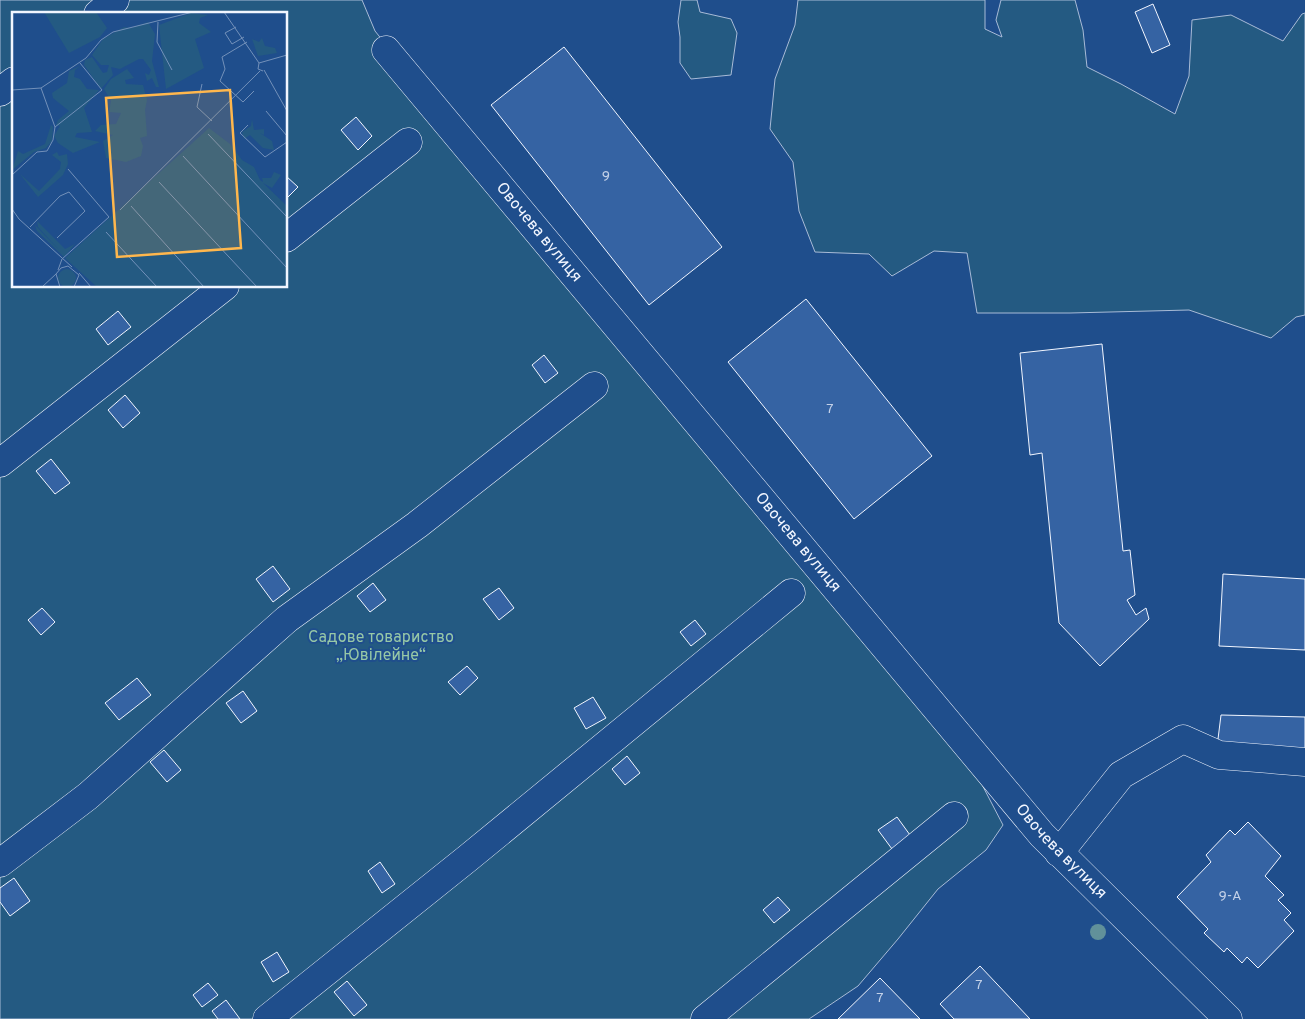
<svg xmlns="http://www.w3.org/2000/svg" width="1305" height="1019" font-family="Overpass,sans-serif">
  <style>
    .green { fill: #245a82; stroke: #a8bbd7; fill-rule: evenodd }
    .building { fill: #3563a3; stroke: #f2f6ff }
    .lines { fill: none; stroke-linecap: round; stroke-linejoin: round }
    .minor-casing { stroke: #f2f6ff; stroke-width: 29 }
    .minor { stroke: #1f4e8c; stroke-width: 28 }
    .tree { fill: #61919a }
    .labels { text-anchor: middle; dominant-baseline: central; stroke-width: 4; stroke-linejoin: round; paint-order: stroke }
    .number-label { font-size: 14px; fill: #c3d1e8 }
    .street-label { font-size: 16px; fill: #f2f6ff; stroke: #1f4e8c }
    .park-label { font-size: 16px; fill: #97c8a6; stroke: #1f4e8c }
    .inset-road { fill: none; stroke: #7391ba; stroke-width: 1 }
    .view { fill: #ffb74d; fill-opacity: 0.15; stroke: #ffb74d; stroke-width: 2.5 }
    .inset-edge { fill: none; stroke: #f2f6ff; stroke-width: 2.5 }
  </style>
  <rect width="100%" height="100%" fill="#1f4e8c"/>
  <path class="green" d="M 0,0 L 362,0 L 375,31 L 688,421 L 978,777 L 1003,825 L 986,850 L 938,889 L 898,939 L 858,986 L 809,1019 L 0,1019 ZM 14,14 L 286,14 L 286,286 L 14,286 Z
    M 681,0 L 697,0 L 700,12 L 731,19 L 737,33 L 731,75 L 691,79 L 680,63 L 680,37 L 678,22 Z
    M 798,0 L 985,0 L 985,29 L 1002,37 L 996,20 L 1001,0 L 1075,0 L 1083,30 L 1087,67 L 1121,84 L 1175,114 L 1189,76 L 1192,20 L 1231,15 L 1283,41 L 1302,14 L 1305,13 L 1305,315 L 1296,317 L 1271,338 L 1189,310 L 1070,313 L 977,313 L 967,253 L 934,251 L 892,276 L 869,254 L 815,252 L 799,211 L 793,162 L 770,129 L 775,79 L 795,25 Z"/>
  <path class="building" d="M 1153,4 L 1170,45 L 1152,53 L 1135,12 Z
    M 564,47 L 722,247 L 649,305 L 491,105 Z
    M 356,117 L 372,136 L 358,150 L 341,130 Z
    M 286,176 L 298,187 L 286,199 Z
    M 806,299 L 932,456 L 854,519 L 728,362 Z
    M 118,311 L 131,327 L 108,345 L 96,329 Z
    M 1102,344 L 1123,551 L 1130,550 L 1135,595 L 1127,600 L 1136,615 L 1146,608 L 1149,619 L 1100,666 L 1059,623 L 1042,453 L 1030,455 L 1020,353 Z
    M 544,355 L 558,373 L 545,383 L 532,365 Z
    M 125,395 L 140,413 L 123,428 L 108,410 Z
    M 51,459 L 70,483 L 55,494 L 36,471 Z
    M 273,566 L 290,589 L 273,602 L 256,579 Z
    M 1223,574 L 1305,579 L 1305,650 L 1219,646 Z
    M 373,583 L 386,600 L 370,612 L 357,596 Z
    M 499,588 L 514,608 L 499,620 L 483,599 Z
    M 42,608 L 55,622 L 41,635 L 28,620 Z
    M 695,620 L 706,634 L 691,646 L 680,632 Z
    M 467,666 L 478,678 L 460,695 L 448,682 Z
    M 137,678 L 151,695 L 119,720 L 105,703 Z
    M 243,691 L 257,711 L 241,723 L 226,703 Z
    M 593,697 L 606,718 L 586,729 L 574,708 Z
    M 1221,715 L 1305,717 L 1305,752 L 1217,747 Z
    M 164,750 L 181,770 L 167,782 L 150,762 Z
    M 627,756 L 640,773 L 625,785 L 612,769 Z
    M 897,817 L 910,835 L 892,849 L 878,830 Z
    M 1248,822 L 1281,856 L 1265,876 L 1284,895 L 1278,900 L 1291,913 L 1284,920 L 1294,931 L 1258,968 L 1247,957 L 1242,963 L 1227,948 L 1224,952 L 1204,933 L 1208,929 L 1177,897 L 1211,862 L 1206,855 L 1230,830 L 1235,835 Z
    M 380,862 L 395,884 L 382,893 L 368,871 Z
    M 14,878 L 30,901 L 10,916 L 0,902 L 0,888 Z
    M 778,897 L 790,910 L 774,923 L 763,910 Z
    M 277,952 L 289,972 L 273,982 L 261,962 Z
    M 980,966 L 1030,1019 L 954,1019 L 940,1004 Z
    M 880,978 L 920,1019 L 838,1019 Z
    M 347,981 L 367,1005 L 354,1016 L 334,992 Z
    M 208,983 L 218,995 L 202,1007 L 193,995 Z
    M 226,1000 L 240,1019 L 218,1019 L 212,1011 Z"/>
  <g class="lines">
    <defs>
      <g id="minor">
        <path d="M 98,14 L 115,0"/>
        <path id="s1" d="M 386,50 L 1042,835 L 1228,1019"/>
        <path d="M 0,92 L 14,81"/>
        <path d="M 286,238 L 408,142"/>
        <path d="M 0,463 L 225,286"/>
        <path d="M 1059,853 L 1121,775 L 1183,739 L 1219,755 L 1305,762"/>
        <path d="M 0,863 L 88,796 L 287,619 L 417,525 L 594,386"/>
        <path d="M 267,1019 L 468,858 L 791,593"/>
        <path d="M 705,1019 L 954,816"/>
      </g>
    </defs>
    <use href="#minor" class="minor-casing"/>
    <use href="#minor" class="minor"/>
  </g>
  <circle class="tree" cx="1098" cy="932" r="8"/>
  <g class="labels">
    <g class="number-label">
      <text x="606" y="176">9</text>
      <text x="830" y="409">7</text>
      <text x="1230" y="896">9-А</text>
      <text x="979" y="985">7</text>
      <text x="880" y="998">7</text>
    </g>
    <g class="street-label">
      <text stroke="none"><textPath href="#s1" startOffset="238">Овочева вулиця</textPath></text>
      <text stroke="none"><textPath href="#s1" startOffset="642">Овочева вулиця</textPath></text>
      <text stroke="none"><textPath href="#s1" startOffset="1048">Овочева вулиця</textPath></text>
    </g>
    <g class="park-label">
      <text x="381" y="638">Садове товариство<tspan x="381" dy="18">„Ювілейне“</tspan></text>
    </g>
  </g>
  <g transform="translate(12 12)">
    <rect width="275" height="275" fill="#1f4e8c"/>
    <path d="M 32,0 L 84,0 L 95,16 L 88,25 L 57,41 ZM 179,1 L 196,3 L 188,6 L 187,11 L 199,20 L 183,27 L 192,56 L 154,77 L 147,13 ZM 136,10 L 143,22 L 140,49 L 147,75 L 144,75 L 140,66 L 135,69 L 133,61 L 137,63 L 139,58 L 131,47 L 127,47 L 108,57 L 99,55 L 101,63 L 89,77 L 72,53 L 73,48 L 80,45 L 91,61 L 95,60 L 97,53 L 89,53 L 80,43 L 91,27 L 112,15 L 119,16 ZM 250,26 L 253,34 L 263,36 L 265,41 L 246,44 L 240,27 L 247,30 ZM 68,54 L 63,58 L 62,65 L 68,67 L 75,77 L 87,78 L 72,96 L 80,120 L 65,121 L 63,125 L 88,130 L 61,141 L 46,131 L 42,124 L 48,114 L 44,113 L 46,108 L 57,99 L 41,86 L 40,81 L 55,71 L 57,59 ZM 115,57 L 122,66 L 113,68 L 114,72 L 131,73 L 135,88 L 133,98 L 135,124 L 128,126 L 131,134 L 129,144 L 114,150 L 94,146 L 91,129 L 101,123 L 83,119 L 89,113 L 104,112 L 109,101 L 97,100 L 99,89 L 92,77 L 99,67 ZM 240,107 L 242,118 L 252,117 L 252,123 L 248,121 L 260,129 L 262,138 L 251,136 L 238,123 L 232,127 L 230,120 L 239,114 ZM 39,113 L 41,115 L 40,129 L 34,136 L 22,140 L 0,158 L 6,139 L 11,142 L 33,132 ZM 197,116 L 218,132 L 230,148 L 242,155 L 248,168 L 251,170 L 250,166 L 259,166 L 262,160 L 269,163 L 260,176 L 251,171 L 275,194 L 275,275 L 85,275 L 53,246 ZM 45,140 L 47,144 L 55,142 L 56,152 L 51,163 L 26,185 L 8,162 L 27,179 L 48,157 L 49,150 L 40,143 ZM 25,209 L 53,237 L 63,232 L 52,245 L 25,219 L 23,213 L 49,240 L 26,215 ZM46 266a9 9 0 1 1 18 0a9 9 0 1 1-18 0Z" fill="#245a82"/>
    <path class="inset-road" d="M 212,0 L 247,51M 146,10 L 145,30 L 160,58M 224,15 L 213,21 L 220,32 L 232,25M 235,30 L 210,45 L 213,57 L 208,69 L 231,90 L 242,79M 252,58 L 275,99M 251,59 L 246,57 L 247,51 L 275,43M 190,72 L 185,95 L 200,109M 0,78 L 29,76M 254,99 L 275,124M 236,113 L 228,121 L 253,145 L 275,130M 43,115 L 90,78 L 68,51M 196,122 L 275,205M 171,144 L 275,256M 0,163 L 25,140 L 35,139 L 41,128 L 43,115 L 29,76 L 74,46 L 89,28 L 101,20 L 181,0M 147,170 L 245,275M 119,194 L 192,275M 0,197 L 7,207 L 60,255M 108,198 L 248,59M 18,215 L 48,184 L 57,180 L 73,199 L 45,226M 94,220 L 145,275M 46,258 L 50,247 L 97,205 L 56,157M 67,261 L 79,275M 30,275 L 44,262M 48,275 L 44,262 L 49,256 L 56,254 L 67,263 L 62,275"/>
    <path class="view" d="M 218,78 L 229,236 L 105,245 L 94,86 Z"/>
    <rect width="275" height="275" class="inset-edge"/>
  </g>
</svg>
